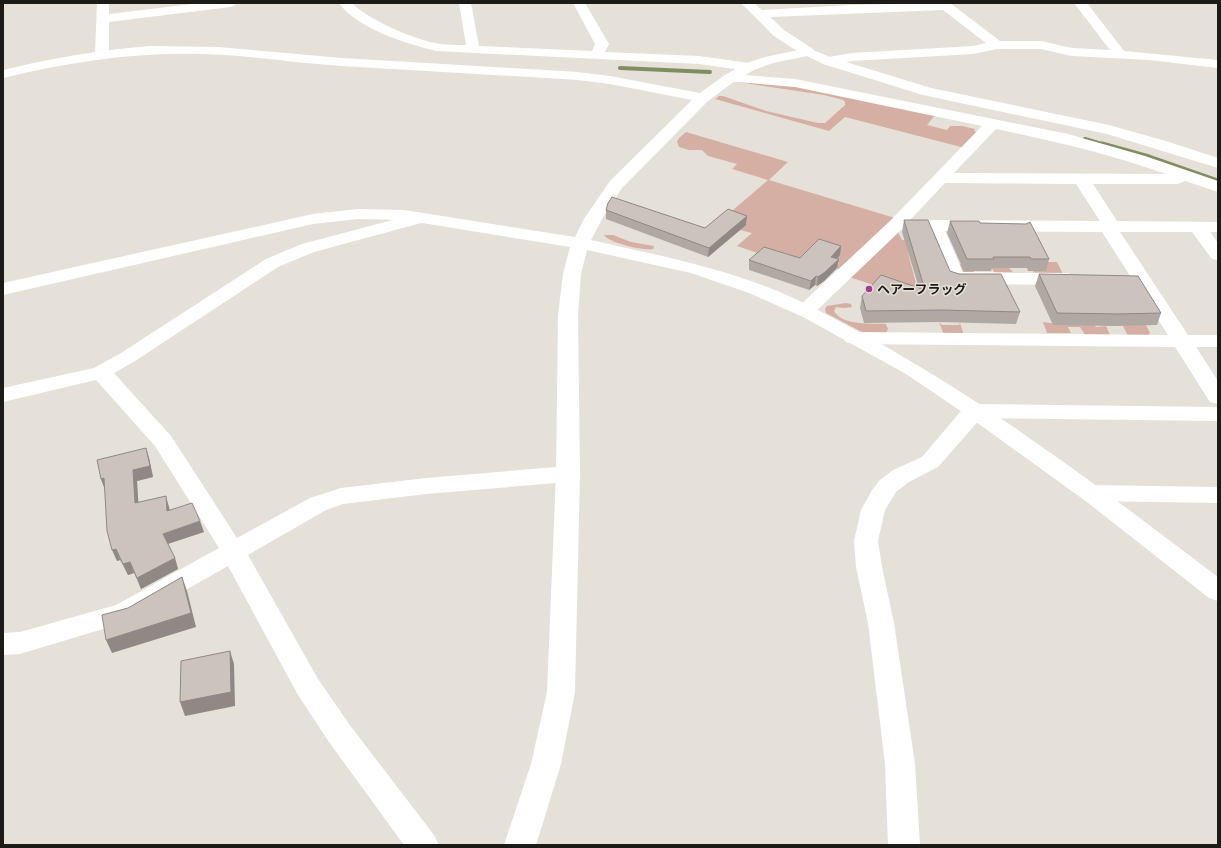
<svg xmlns="http://www.w3.org/2000/svg" width="1221" height="848" font-family="'IBM Plex Serif','Noto Sans JP',serif">
  <style>
    .green { fill: #d6afa4 }
    .lines { fill: none; stroke-linecap: round; stroke-linejoin: round }
    .stream-far1 { stroke: #808d63; stroke-width: 4 }
    .stream { stroke: #808d63; stroke-width: 5 }
    .street { fill: #fff; fill-rule: evenodd }
    .secondary { fill: #fff; fill-rule: evenodd }
    .wall { fill: #afa8a3 }
    .shaded-wall { fill: #8f8884 }
    .building { fill: #ccc3bd; stroke: #8f8884 }
    .poi-dot { fill: #a4399a; stroke: #e6e1d8; stroke-width: 1.5 }
    .labels { text-anchor: middle; dominant-baseline: central; stroke-width: 3; stroke-linejoin: round; paint-order: stroke }
    .poi-label { font-size: 13px; font-weight: bold; fill: #1c1b18; stroke: #e6e1d8; text-anchor: start }
  </style>
  <rect width="100%" height="100%" fill="#e6e1d8"/>
  <path class="green" d="M 737,81 L 784,84 L 936,114 L 927,125 L 947,130 L 950,126 L 962,126 L 975,129 L 974,131 L 979,133 L 965,148 L 845,117 L 829,131 L 715,99 L 719,96 L 723,96 L 766,111 L 818,123 L 825,123 L 845,105 L 845,102 L 843,100 L 824,95 L 737,82 Z
    M 686,132 L 788,162 L 769,180 L 895,218 L 843,270 L 835,268 L 839,263 L 835,260 L 840,254 L 818,247 L 795,266 L 737,246 L 752,233 L 740,230 L 747,223 L 726,216 L 768,180 L 732,169 L 737,164 L 708,156 L 702,150 L 689,150 L 679,147 L 677,142 L 679,138 Z
    M 897,230 L 902,240 L 911,240 L 908,253 L 919,295 L 895,292 L 846,276 Z
    M 604,235 L 613,235 L 631,242 L 654,246 L 653,249 C 644,251 609,243 604,235 Z
    M 982,251 L 991,251 L 999,268 L 1009,268 L 1013,272 L 1033,273 L 1034,268 L 1044,268 L 1041,262 L 1057,262 L 1064,276 L 996,275 L 991,267 L 972,267 L 975,274 L 967,274 L 959,271 L 957,264 L 988,266 Z
    M 846,303 L 851,304 L 852,307 L 844,308 L 836,307 L 834,311 C 842,326 872,323 886,324 L 888,329 L 886,334 L 862,332 L 826,313 L 825,309 L 827,306 Z
    M 939,322 L 942,325 L 959,325 L 960,323 L 964,335 L 944,335 Z
    M 1043,322 L 1050,323 L 1093,323 L 1096,327 L 1106,326 L 1111,337 L 1086,336 L 1080,327 L 1068,327 L 1071,333 L 1047,333 Z
    M 1122,324 L 1146,325 L 1150,333 L 1148,336 L 1128,336 Z"/>
  <g class="lines">
    <path class="stream-far1" d="M 620,68 L 710,72
      M 1085,139 L 1105,145"/>
    <path class="stream" d="M 1102,144 L 1149,157 L 1218,181"/>
    <path class="street" d="M 97,3 L 109,3 L 109,14 L 200,3 L 236,3 L 234,6 L 230,7 L 109,22 L 109,54 L 107,57 L 97,57 L 95,54 Z
      M 339,3 L 352,3 C 369,20 411,38 435,43 C 445,45 455,45 466,45 L 459,3 L 471,3 L 479,46 L 592,51 L 595,44 L 573,3 L 585,3 L 609,44 L 605,52 L 699,56 L 749,63 L 754,64 L 756,67 L 754,70 L 749,71 L 699,64 L 436,51 C 407,44 356,28 339,3 Z
      M 741,3 L 754,3 L 762,10 L 851,5 L 950,3 L 1000,41 L 1041,41 L 1072,48 L 1110,50 L 1074,3 L 1087,3 L 1124,51 L 1218,60 L 1218,68 L 1149,60 L 1072,56 L 1041,49 L 997,49 L 973,54 L 852,61 L 828,65 L 823,64 L 821,61 L 823,58 L 852,53 L 973,46 L 986,43 L 943,10 L 770,17 L 784,30 L 813,49 L 815,52 L 813,55 L 803,55 L 774,36 Z
      M 730,74 L 795,79 L 1068,134 L 1145,156 L 1218,181 L 1218,192 L 1185,181 L 1178,184 L 1093,184 L 1117,221 L 1218,222 L 1218,232 L 1210,232 L 1218,243 L 1218,260 L 1212,259 L 1192,232 L 1120,232 L 1188,335 L 1218,335 L 1218,347 L 1196,347 L 1218,381 L 1218,404 L 1210,402 L 1175,347 L 853,344 L 846,342 L 843,338 L 846,334 L 853,332 L 1168,335 L 1102,232 L 945,231 L 963,272 L 1067,273 L 1074,275 L 1076,279 L 1074,283 L 1067,285 L 956,284 L 949,282 L 927,230 L 901,230 L 812,315 L 805,317 L 798,315 L 795,311 L 798,307 L 890,221 L 982,126 L 795,87 L 725,81 L 723,78 L 725,75 ZM 996,129 C 1054,141 1110,154 1166,174 L 954,173 ZM 945,183 L 1076,184 L 1100,221 L 910,220 Z
      M 419,213 L 425,214 L 428,218 L 425,222 L 314,252 L 278,267 L 135,361 L 114,373 L 171,436 L 237,538 L 310,498 L 341,488 L 426,478 L 568,466 L 576,468 L 580,474 L 576,480 L 568,482 L 426,494 L 343,504 L 326,510 L 248,555 L 318,679 L 349,724 L 434,835 L 439,845 L 404,845 L 329,742 L 298,695 L 228,566 L 133,620 L 20,654 L 3,655 L 3,633 L 20,632 L 116,605 L 219,548 L 155,446 L 96,380 L 3,402 L 3,388 L 94,368 L 121,353 L 266,259 L 302,244 Z
      M 976,404 L 1218,407 L 1218,421 L 981,418 L 938,467 L 909,482 L 896,492 L 885,510 L 878,541 L 882,567 L 894,623 L 915,764 L 920,845 L 888,845 L 885,764 L 868,623 L 856,567 L 854,541 L 861,510 L 872,490 L 880,480 L 893,470 L 922,457 L 961,411 L 968,406 Z
      M 1091,485 L 1218,487 L 1218,503 L 1091,501 L 1083,499 L 1079,493 L 1083,487 Z"/>
    <path class="secondary" d="M 150,46 L 218,47 L 342,58 L 578,72 L 610,76 L 700,93 L 725,75 L 744,64 L 765,57 L 808,48 L 833,58 L 931,88 L 1109,125 L 1169,142 L 1218,158 L 1218,168 L 1107,134 L 923,95 L 823,64 L 807,56 L 773,63 L 754,70 L 735,81 L 708,101 L 622,188 L 602,219 L 591,240 C 648,253 706,264 762,285 C 801,299 836,320 872,339 C 995,407 1107,493 1218,577 L 1218,601 L 1209,598 L 1087,502 L 968,416 L 906,374 L 803,317 L 749,293 L 691,273 L 587,250 L 581,274 L 578,315 L 580,474 L 575,692 L 561,764 L 536,845 L 504,845 L 531,764 L 547,692 L 556,474 L 558,315 L 563,274 L 570,247 L 404,220 L 358,219 L 313,224 L 3,295 L 3,283 L 313,214 L 358,209 L 404,210 L 575,237 L 584,219 L 610,181 L 692,100 L 610,84 L 578,80 C 499,75 421,71 342,66 C 295,63 248,55 201,54 C 134,52 68,62 3,78 L 3,70 C 52,58 100,50 150,46 Z"/>
  </g>
  <path class="wall" d="M 606,210 L 705,228 L 746,225 L 708,257 L 606,219 Z
    M 904,220 L 950,271 L 1020,312 L 1016,324 L 939,322 L 864,323 L 860,308 L 862,296 L 919,288 L 902,232 Z
    M 950,221 L 980,223 L 1049,259 L 1046,271 L 1028,271 L 1027,268 L 992,268 L 991,271 L 964,271 L 947,233 Z
    M 841,246 L 840,255 L 837,259 L 837,268 L 824,281 L 817,286 L 815,285 L 809,290 L 749,270 L 749,260 L 800,258 Z
    M 1039,274 L 1161,313 L 1157,325 L 1115,326 L 1053,325 L 1035,286 Z
    M 149,458 L 153,477 L 137,481 L 138,502 L 169,507 L 170,510 L 204,532 L 168,544 L 175,558 L 178,569 L 141,589 L 134,573 L 128,575 L 120,560 L 117,561 L 105,489 L 101,479 Z"/>
  <path class="shaded-wall" d="M 747,216 L 746,225 L 708,257 L 709,248 Z
    M 841,246 L 840,255 L 830,266 L 831,257 Z
    M 839,259 L 837,268 L 824,281 L 817,286 L 818,277 Z
    M 816,276 L 815,285 L 809,290 L 811,281 Z
    M 146,448 L 149,458 L 153,477 L 137,481 L 139,513 L 135,503 L 133,470 Z
    M 104,478 L 105,490 L 101,479 Z
    M 166,496 L 169,507 L 171,522 L 167,511 Z
    M 200,521 L 204,532 L 167,544 L 163,534 Z
    M 116,549 L 120,560 L 117,561 L 112,550 Z
    M 175,558 L 178,569 L 141,589 L 137,578 Z
    M 130,562 L 134,573 L 128,575 L 123,564 Z
    M 182,577 L 187,591 L 196,627 L 112,653 L 106,640 Z
    M 230,651 L 234,664 L 235,706 L 185,716 L 180,702 Z"/>
  <path class="building" d="M 612,197 L 705,228 L 728,209 L 747,216 L 709,248 L 606,210 L 608,203 Z
    M 904,220 L 928,220 L 950,271 L 959,274 L 1001,274 L 1020,312 L 942,310 L 866,311 L 862,296 L 881,275 L 925,290 Z
    M 950,221 L 979,221 L 980,223 L 1026,224 L 1030,222 L 1049,259 L 1031,259 L 1030,257 L 993,257 L 994,259 L 967,259 Z
    M 819,239 L 841,246 L 831,257 L 839,259 L 825,272 L 818,277 L 816,276 L 811,281 L 749,260 L 764,247 L 800,258 Z
    M 1039,274 L 1138,276 L 1161,313 L 1119,314 L 1057,313 Z
    M 146,448 L 150,466 L 133,470 L 135,503 L 166,496 L 167,511 L 192,503 L 200,521 L 163,534 L 175,558 L 137,578 L 130,562 L 123,564 L 116,549 L 112,550 L 107,531 L 104,478 L 101,479 L 97,460 Z
    M 182,577 L 191,613 L 106,640 L 102,615 L 128,608 Z
    M 230,651 L 231,692 L 180,702 L 181,661 Z"/>
  <circle class="poi-dot" cx="869" cy="289" r="4"/>
  <g class="labels">
    <g class="poi-label">
      <text x="877" y="289">ヘアーフラッグ</text>
    </g>
  </g>
  <rect width="1221" height="848" fill="none" stroke="#1c1b18" stroke-width="8"/>
</svg>
